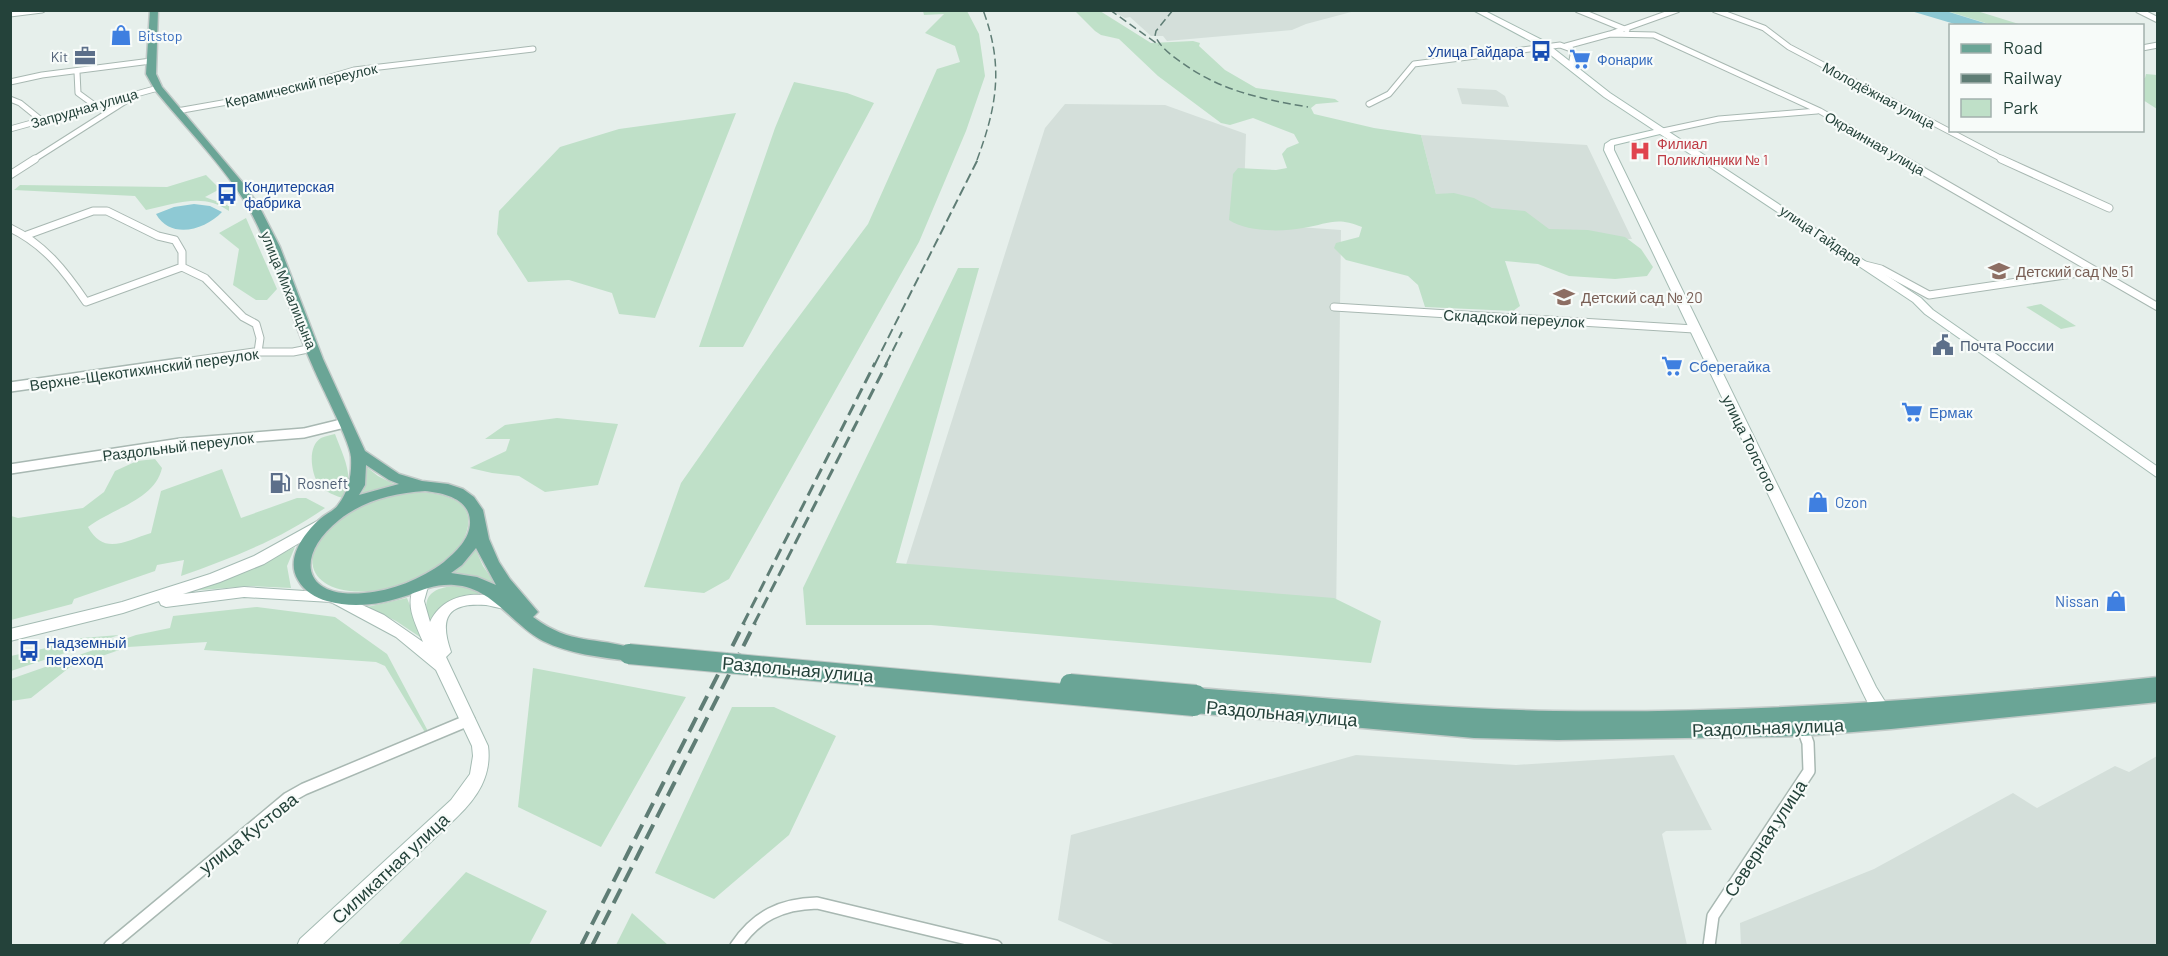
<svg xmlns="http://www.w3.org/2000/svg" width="2168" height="956" font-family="Barlow,sans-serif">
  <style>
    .built { fill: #d4dfda }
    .green { fill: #bfe0c8 }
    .water { fill: #8ec9d4 }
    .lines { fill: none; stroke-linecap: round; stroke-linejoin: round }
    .street-far3-casing { stroke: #a8b8b2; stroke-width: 7 }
    .street-far2-casing { stroke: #a8b8b2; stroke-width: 9 }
    .street-far1-casing { stroke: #a8b8b2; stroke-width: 12 }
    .street-casing { stroke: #a8b8b2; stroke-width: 14 }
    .secondary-casing { stroke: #a4bbb3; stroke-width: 2 }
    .primary-casing { stroke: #c2cac8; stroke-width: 3 }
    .street-far3 { stroke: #fff; stroke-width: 5 }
    .street-far2 { stroke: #fff; stroke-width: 7 }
    .street-far1 { stroke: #fff; stroke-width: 9 }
    .street { stroke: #fff; stroke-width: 11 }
    .secondary { fill: #fff; fill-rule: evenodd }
    .primary { fill: #6aa596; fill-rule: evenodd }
    .rail-far3 { stroke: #5f7d75; stroke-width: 1.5; stroke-dasharray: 8 4; stroke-linecap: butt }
    .rail-far2 { stroke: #5f7d75; stroke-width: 2; stroke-dasharray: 10 4.5; stroke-linecap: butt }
    .rail-far1 { stroke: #5f7d75; stroke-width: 3; stroke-dasharray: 12 6; stroke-linecap: butt }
    .rail { stroke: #5f7d75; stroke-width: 4; stroke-dasharray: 16 8; stroke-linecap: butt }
    .primary-bridge-casing { stroke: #c2cac8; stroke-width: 22; stroke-linecap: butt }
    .primary-bridge { stroke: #6aa596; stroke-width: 20 }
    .labels { text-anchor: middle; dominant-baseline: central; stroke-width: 4.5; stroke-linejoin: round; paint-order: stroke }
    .far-shop-label { font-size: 14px; fill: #366cbe; stroke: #f7fbf9; text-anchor: start }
    .far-transit-label { font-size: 14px; fill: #164399; stroke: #f7fbf9; text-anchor: end }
    .far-service-label { font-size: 14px; fill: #4e5e75; stroke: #f7fbf9; text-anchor: end }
    .far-street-label { font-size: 14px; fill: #24423a; stroke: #f7fbf9 }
    .far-health-label { font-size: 14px; fill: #be3a42; stroke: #f7fbf9; text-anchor: start }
    .education-label { font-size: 15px; fill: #785e54; stroke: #f7fbf9; text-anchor: start }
    .street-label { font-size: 15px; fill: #24423a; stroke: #f7fbf9 }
    .service-label { font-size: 15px; fill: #4e5e75; stroke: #f7fbf9; text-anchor: start }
    .shop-label { font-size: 15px; fill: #366cbe; stroke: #f7fbf9; text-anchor: start }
    .transit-label { font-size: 15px; fill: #164399; stroke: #f7fbf9; text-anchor: start }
    .near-street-label { font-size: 18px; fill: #24423a; stroke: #f7fbf9 }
  </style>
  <rect width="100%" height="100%" fill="#e6efeb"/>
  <path class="built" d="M 1112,11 L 1355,11 L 1306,24 L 1292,30 L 1167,41 L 1163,36 L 1151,36 L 1130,17 L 1125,18 Z
    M 1457,88 L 1496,90 L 1505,96 L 1509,107 L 1462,104 Z
    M 1065,104 L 1165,105 L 1246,134 L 1243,223 L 1341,230 L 1336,620 L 904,571 L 1045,128 Z
    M 1421,135 L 1587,145 L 1632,239 L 1548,238 L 1436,194 Z
    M 1356,755 L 1516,765 L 1674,755 L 1712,830 L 1666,831 L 1662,834 L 1687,945 L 1118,946 L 1058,920 L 1071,835 Z
    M 2157,756 L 2157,945 L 1741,945 L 1740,923 L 1874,869 L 2013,793 L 2037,808 L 2115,766 L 2129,772 Z"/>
  <path class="green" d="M 923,11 L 967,11 L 979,34 L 985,76 L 966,131 L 919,242 L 729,579 L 704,593 L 644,587 L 681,483 L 774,350 L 868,224 L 937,69 L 960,62 L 955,46 L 925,33 L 944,14 L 924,15 Z
    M 1075,11 L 1100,11 L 1151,43 L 1193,41 L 1200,43 L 1199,46 L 1225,70 L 1256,88 L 1335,99 L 1339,102 L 1316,104 L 1311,108 L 1314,114 L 1374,128 L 1421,135 L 1436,194 L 1454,193 L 1474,198 L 1492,208 L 1525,211 L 1549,229 L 1588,230 L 1625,237 L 1641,249 L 1653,267 L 1647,276 L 1615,279 L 1569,276 L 1538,264 L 1505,261 L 1520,306 L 1513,311 L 1425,307 L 1418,285 L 1408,276 L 1346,260 L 1334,248 L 1336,243 L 1359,237 L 1362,227 C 1336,216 1328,224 1303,228 C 1281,232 1247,232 1229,220 L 1233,174 L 1238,168 L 1276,170 L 1287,168 L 1282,154 L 1287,148 L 1299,143 L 1294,134 L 1253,118 L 1230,125 L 1221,123 L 1158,76 L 1119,39 L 1101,35 L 1095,31 Z
    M 1947,11 L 1977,11 L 2022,25 L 1992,25 Z
    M 2146,74 L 2157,75 L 2157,109 L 2143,100 L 2142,78 L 2145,78 Z
    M 794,82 L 847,93 L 874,103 L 743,347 L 699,347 L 775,128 Z
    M 736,113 L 655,318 L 619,314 L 612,293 L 569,280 L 528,282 L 497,234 L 499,211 L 560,147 L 619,129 Z
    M 206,175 L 220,189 L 205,197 L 229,206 L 229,211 C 203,192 175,204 146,210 L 135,196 L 14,190 L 20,185 L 167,187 Z
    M 246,218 L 277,289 L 267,300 L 256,300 L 233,285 L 239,249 L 219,233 Z
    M 958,268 L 979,268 L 896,563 L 1334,598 L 1381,621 L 1371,663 L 931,625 L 806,625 L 803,588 Z
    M 2041,304 L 2076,326 L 2061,329 L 2026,307 Z
    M 557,418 L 618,424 L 598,485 L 545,492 L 519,476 L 492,473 L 470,468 L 506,451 L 510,439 L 485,439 L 505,425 Z
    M 335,434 C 343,456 355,476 344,498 C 337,497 324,491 319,485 C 311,474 307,446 321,438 C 325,436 331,435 335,434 Z
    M 155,459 L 162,468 C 155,500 111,509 88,527 C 104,556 125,541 151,533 L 161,491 L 222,469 L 241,518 L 297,498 L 306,498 L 325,508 C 281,539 232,558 181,576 L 184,560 L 157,565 L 155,571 L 74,599 L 72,604 L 11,620 L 11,516 L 18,518 L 83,508 L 104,492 L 115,471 L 137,461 Z
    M 364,465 L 378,476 L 396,485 L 360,497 L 365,487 Z
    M 419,492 C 432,493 443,494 455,500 C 481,514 464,546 447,560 C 427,576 399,589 372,591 C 306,597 291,551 346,515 C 368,500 394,495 419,492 Z
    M 295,547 L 287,566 L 291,588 L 250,586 L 189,591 L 261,564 Z
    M 475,548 L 483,566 L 496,585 L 445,576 Z
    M 453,586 L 467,587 L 481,593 L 453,601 L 430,625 C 422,601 426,589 453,586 Z
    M 407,598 L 423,639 L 396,621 L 367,607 Z
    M 257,607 L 335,617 L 387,654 L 429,733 L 426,734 L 385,666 L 376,662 L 204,650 L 207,642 L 128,647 L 70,667 L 31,698 L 11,701 L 11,679 L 136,635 L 170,628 L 173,616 Z
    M 119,635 L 11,671 L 11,656 L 46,648 L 69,639 Z
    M 533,668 L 686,697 L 601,847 L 518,807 Z
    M 732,707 L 774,707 L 836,736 L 789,835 L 714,899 L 655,873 Z
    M 466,872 L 547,911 L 529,945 L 398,945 Z
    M 632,913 L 668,945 L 616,945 Z"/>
  <path class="water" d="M 1911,11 L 1946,11 L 1991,25 L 1958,25 Z
    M 194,204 L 210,206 L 222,212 C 205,230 171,240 156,214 L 174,207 Z"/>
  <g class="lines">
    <defs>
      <path id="street-far3" d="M 1578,10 L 1627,30
        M 1715,10 L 1764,28 L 1789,47 L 2004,160
        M 2138,10 L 2158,20
        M 10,14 L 42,10
        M 1610,34 L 1654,35 L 1820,111 L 1905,160
        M 1566,46 L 1610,34 L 1677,10
        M 2142,48 L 2158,45
        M 77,72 L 78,93 L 93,104
        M 10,82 L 42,75 L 151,61
        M 10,99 L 20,103 L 41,120
        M 1369,104 L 1389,94 L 1414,64 L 1560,45 L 1571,49 L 1573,55 L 1571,66
        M 177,111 L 273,94 L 354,70 L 533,49
        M 10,129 L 158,88
        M 1663,131 L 1719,119 L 1817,111
        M 33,160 L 132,97"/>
      <path id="street-far2" d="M 1902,159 L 2158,307
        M 2001,159 L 2109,208
        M 10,175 L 35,159
        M 10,228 C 44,244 65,271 86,302 L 182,267
        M 27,235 L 93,211 L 107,211 L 158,236 L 175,240 L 182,252 L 182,267 L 205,278 L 243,317 L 256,324 L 260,338 L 258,352
        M 1865,265 L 1881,269 L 1929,295 L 2092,271
        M 1334,307 L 1694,329
        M 170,364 L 254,352 L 293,352 L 313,348"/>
      <path id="street-far1" d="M 10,387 L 180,363
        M 10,469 L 181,443 L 304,433 L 345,423"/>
      <path id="street" d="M 110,946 L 288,798 L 304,789 L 469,720
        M 736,946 C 756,916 781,904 817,903 L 996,946
        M 1709,946 L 1713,916 L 1809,771 L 1808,743 L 1802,726"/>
      <path id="secondary" d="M 1473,10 L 1483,10 L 1544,41 L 1610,93 L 1921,298 L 1933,310 L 2158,467 L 2158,478 L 1925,314 L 1913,302 L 1660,134 L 1614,145 L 1614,150 L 1876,687 L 1894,716 L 1892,721 C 1877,726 1868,703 1862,691 L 1604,150 L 1605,144 L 1611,140 L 1654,130 L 1604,97 L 1538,45 Z
        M 321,519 L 326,521 L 328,524 L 326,527 L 264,564 L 220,582 L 183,594 L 244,587 L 336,593 L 384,615 L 423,642 C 413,618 404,604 417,579 L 427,579 L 429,583 L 424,601 L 430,622 C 445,591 480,591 509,600 L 512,604 L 509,608 C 501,610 494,606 486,605 C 447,602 439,618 451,652 L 446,657 L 488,746 C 492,776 477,798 456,818 L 321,946 L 297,946 L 300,939 L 451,800 L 470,774 L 473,756 L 472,746 L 436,670 L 396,637 L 331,602 L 244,597 L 166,607 L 161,605 L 159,601 L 123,613 L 10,641 L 10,629 L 122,602 L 210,574 L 254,556 Z"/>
      <path id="primary" d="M 150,10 L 158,10 L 156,74 L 162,87 L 243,183 L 259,206 L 280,247 L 323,359 L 365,451 L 399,474 L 422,481 L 448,484 L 463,489 L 474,497 L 483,510 L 489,539 L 499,562 L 510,579 L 538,612 L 533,617 C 572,646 595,636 635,649 L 638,654 L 635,659 L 629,661 C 600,657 569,654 543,641 C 511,624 492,587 454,585 C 436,584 425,589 409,595 C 382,604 355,609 327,601 C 316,598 304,591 298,580 C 285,559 304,533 320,519 C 325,514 334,511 338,505 C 349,491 352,474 351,457 C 351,443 320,384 313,367 C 289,314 276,257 248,207 C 225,167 184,126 155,90 L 146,74 ZM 366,465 L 389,480 L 399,484 L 359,495 L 365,485 ZM 425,491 C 443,493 469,498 470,521 C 471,538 456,552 444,562 C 421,579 392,591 364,593 C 301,599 295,555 339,520 C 364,500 394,493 425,491 ZM 476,548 L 496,585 L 477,577 L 451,573 L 462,565 Z
        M 2158,677 L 2158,702 L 1891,729 L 1803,736 L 1558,740 L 1474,738 L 1194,713 L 1188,711 L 1185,706 L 1190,700 L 1187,695 L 1190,690 L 1196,688 C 1315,697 1434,709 1554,711 C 1756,714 1957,698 2158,677 Z"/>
    </defs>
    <use href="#street-far3" class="street-far3-casing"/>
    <use href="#street-far2" class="street-far2-casing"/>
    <use href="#street-far1" class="street-far1-casing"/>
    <use href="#street" class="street-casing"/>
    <use href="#secondary" class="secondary-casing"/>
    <use href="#primary" class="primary-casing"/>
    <use href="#street-far3" class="street-far3"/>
    <use href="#street-far2" class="street-far2"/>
    <use href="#street-far1" class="street-far1"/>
    <use href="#street" class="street"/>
    <use href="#secondary" class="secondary"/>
    <use href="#primary" class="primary"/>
    <path class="rail-far3" d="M 1110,10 L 1159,45
      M 1173,10 L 1156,31 L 1155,36 C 1161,48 1171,55 1181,62 C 1220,91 1262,99 1308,107
      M 977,160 C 997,106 1004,66 983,10"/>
    <path class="rail-far2" d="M 875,364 L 978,159
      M 886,364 L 902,332"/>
    <path class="rail-far1" d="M 743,624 L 875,363
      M 754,624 L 887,363"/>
    <path class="rail" d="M 581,946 L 744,623
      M 592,946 L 755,623"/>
    <defs>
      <path id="primary-bridge" d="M 629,654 L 1194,706
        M 1070,684 L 1196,695"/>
    </defs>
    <use href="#primary-bridge" class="primary-bridge-casing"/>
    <use href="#primary-bridge" class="primary-bridge"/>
  </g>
  <defs>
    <symbol id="shop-bare" viewBox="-9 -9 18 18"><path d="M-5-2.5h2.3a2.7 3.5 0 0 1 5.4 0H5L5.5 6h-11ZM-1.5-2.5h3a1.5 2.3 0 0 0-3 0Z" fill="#3f7fe0" stroke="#f7fbf9" stroke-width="2.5" paint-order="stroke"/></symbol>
    <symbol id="bus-bare" viewBox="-9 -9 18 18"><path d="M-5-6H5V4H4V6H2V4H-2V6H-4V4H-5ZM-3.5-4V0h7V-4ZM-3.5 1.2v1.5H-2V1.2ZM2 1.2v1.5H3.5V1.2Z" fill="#1a4fb4" stroke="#f7fbf9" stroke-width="2.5" paint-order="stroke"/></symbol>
    <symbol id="office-bare" viewBox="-9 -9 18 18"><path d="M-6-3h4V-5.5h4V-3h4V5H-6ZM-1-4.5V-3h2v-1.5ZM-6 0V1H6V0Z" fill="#5c6f8a" stroke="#f7fbf9" stroke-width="2.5" paint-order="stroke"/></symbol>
    <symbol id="supermarket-bare" viewBox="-9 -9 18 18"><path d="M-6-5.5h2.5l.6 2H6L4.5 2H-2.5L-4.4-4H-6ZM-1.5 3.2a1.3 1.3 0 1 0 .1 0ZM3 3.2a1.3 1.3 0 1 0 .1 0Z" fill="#3f7fe0" stroke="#f7fbf9" stroke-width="2.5" paint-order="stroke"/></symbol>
    <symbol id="hospital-bare" viewBox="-9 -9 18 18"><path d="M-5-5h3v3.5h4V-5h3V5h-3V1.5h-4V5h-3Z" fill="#e0444e" stroke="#f7fbf9" stroke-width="2.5" paint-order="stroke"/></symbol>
    <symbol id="school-bare" viewBox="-9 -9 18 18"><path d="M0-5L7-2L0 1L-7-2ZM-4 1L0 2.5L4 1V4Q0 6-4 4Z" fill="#8d6e63" stroke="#f7fbf9" stroke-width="2.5" paint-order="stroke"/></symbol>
    <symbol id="civic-bare" viewBox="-9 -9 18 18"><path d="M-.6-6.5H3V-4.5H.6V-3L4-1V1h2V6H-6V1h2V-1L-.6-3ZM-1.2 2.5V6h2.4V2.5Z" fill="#5c6f8a" stroke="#f7fbf9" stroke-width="2.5" paint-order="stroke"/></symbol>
    <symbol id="fuel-bare" viewBox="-9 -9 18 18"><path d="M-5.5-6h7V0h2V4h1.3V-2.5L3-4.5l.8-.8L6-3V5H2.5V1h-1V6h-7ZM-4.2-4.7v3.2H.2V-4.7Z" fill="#5c6f8a" stroke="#f7fbf9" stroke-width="2.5" paint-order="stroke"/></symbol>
  </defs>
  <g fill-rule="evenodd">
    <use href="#shop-bare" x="106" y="20" width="30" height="30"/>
    <use href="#bus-bare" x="1526" y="36" width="30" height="30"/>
    <use href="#office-bare" x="70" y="41" width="30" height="30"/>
    <use href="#supermarket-bare" x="1565" y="44" width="30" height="30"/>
    <use href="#hospital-bare" x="1625" y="136" width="30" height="30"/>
    <use href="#bus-bare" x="212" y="179" width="30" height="30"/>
    <use href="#school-bare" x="1984" y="256" width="30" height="30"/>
    <use href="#school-bare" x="1549" y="282" width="30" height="30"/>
    <use href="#civic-bare" x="1928" y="330" width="30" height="30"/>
    <use href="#supermarket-bare" x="1657" y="351" width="30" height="30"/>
    <use href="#supermarket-bare" x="1897" y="397" width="30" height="30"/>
    <use href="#fuel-bare" x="265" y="468" width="30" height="30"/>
    <use href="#shop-bare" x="1803" y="487" width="30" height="30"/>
    <use href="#shop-bare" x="2101" y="586" width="30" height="30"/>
    <use href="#bus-bare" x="14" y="636" width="30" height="30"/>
  </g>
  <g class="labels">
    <g class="far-shop-label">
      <text x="138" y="35">Bitstop</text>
      <text x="1597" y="59">Фонарик</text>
    </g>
    <g class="far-transit-label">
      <text x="1524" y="51">Улица Гайдара</text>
      <text x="244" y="186" text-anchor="start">Кондитерская<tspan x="244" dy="16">фабрика</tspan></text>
    </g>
    <g class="far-service-label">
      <text x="68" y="56">Kit</text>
    </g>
    <g class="far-street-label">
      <text transform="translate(301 85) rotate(-13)">Керамический переулок</text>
      <text transform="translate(1879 95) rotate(28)">Молодёжная улица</text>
      <text transform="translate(84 108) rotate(-16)">Запрудная улица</text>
      <text transform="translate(1875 143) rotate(30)">Окраинная улица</text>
      <text transform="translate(1821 235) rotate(34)">улица Гайдара</text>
      <text transform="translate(289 290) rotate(68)">улица Михалицына</text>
    </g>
    <g class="far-health-label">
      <text x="1657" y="143">Филиал<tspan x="1657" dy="16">Поликлиники № 1</tspan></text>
    </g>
    <g class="education-label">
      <text x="2016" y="271">Детский сад № 51</text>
      <text x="1581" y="297">Детский сад № 20</text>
    </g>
    <g class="street-label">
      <text transform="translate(1514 318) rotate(3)">Складской переулок</text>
      <text transform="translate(144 369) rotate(-8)">Верхне-Щекотихинский переулок</text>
      <text transform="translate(1750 443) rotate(64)">улица Толстого</text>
      <text transform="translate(178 446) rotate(-7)">Раздольный переулок</text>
    </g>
    <g class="service-label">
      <text x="1960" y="345">Почта России</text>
      <text x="297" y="483">Rosneft</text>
    </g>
    <g class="shop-label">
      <text x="1689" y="366">Сберегайка</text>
      <text x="1929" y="412">Ермак</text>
      <text x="1835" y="502">Ozon</text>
      <text x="2099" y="601" text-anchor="end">Nissan</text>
    </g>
    <g class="transit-label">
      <text x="46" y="642">Надземный<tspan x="46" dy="17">переход</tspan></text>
    </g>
    <g class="near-street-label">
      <text transform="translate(798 669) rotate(5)">Раздольная улица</text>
      <text transform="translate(1282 713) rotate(5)">Раздольная улица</text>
      <text transform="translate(1768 727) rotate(-2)">Раздольная улица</text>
      <text transform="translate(248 833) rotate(-38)">улица Кустова</text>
      <text transform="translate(1765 838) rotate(-57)">Северная улица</text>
      <text transform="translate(390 868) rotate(-43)">Силикатная улица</text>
    </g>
  </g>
  <rect width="2168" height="956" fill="none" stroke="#24423a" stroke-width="24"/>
  <rect x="1949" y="24" width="195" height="108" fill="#f7fbf9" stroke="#a3b1ad" stroke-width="1.5"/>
  <rect x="1961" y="44" width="30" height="9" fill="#6aa596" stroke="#a3b1ad" stroke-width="1.5"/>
  <text x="2003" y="54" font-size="18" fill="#24423a">Road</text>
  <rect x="1961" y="74" width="30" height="9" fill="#5f7d75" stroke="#a3b1ad" stroke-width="1.5"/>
  <text x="2003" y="84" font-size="18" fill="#24423a">Railway</text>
  <rect x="1961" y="99" width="30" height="18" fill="#bfe0c8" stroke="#a3b1ad" stroke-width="1.5"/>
  <text x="2003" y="114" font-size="18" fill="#24423a">Park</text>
</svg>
